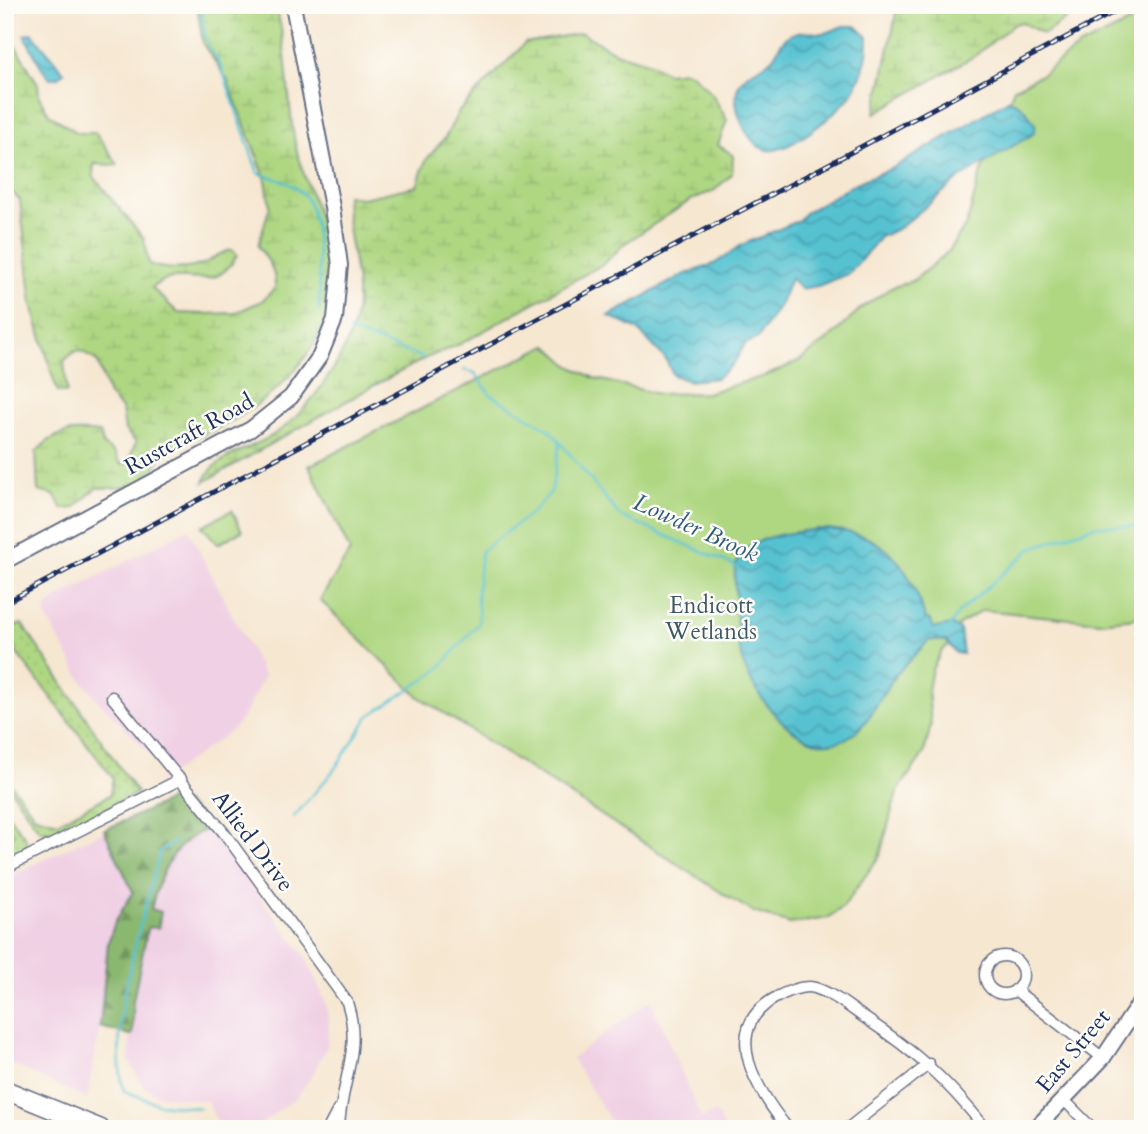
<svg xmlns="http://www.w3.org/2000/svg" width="1148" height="1134" font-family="Cardo,serif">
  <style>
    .built { fill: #f0d0e4 }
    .grass { fill: url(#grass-dots); stroke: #658370; stroke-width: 2 }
    .forest { fill: url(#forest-firs); stroke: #537467; stroke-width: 2 }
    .wetland { fill: url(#wetland-marsh); stroke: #658370; stroke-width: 2 }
    .green { fill: #afd782; stroke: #658370; stroke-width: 2 }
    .water { fill: url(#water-waves); stroke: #397898; stroke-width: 2 }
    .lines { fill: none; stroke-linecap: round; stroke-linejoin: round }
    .stream { stroke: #57c2d1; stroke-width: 2.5 }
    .street-casing { stroke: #686f86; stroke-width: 13 }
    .secondary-casing { stroke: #686f86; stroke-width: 18 }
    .highway-casing { stroke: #686f86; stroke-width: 21 }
    .street { stroke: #fff; stroke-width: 10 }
    .secondary { stroke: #fff; stroke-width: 14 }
    .highway { stroke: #fff; stroke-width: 18 }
    .rail-casing { stroke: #1b2f5e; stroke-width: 5 }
    .rail { stroke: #fdfcf7; stroke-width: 2.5; stroke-dasharray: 8; stroke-linecap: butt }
    .labels { text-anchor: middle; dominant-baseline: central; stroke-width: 5; stroke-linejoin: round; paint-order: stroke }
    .street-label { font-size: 23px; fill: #1b2f5e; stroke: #fdfcf7 }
    .park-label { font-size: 23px; fill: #405967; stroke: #fdfcf7 }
    .water-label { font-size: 24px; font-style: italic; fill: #2d5b80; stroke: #fdfcf7 }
  </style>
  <defs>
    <pattern id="grass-dots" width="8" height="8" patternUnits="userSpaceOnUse" patternTransform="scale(1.75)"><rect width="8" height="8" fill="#afd782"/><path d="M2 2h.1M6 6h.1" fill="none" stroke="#96b973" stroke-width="1.8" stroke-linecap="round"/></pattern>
    <pattern id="forest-firs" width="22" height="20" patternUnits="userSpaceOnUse" patternTransform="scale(1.75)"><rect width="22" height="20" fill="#8bb870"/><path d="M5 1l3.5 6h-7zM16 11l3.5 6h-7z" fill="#71965f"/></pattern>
    <pattern id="wetland-marsh" width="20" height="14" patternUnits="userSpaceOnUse" patternTransform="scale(1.75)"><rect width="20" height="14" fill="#afd782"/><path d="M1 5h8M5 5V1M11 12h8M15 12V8" fill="none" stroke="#96b973"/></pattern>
    <pattern id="water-waves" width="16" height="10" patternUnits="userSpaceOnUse" patternTransform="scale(1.75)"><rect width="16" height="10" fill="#57c2d1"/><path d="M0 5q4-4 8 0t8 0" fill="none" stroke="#479ead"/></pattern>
  </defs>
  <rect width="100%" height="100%" fill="#fdfcf7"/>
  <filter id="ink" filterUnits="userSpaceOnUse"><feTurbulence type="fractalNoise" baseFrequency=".0143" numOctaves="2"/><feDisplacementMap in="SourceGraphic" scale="14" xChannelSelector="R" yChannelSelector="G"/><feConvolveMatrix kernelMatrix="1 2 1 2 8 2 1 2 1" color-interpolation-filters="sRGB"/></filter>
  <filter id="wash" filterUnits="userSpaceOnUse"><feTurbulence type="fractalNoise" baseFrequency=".00686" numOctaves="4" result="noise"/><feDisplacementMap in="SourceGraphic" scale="28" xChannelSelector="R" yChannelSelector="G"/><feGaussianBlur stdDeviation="1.57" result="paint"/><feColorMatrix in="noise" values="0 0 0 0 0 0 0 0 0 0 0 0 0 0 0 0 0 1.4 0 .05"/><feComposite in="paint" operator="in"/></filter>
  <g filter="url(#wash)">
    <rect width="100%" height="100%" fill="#f6e7d1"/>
    <path class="built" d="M 188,529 L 264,676 L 242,719 L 231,731 L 158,783 L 162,773 L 158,762 L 99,702 L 81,679 L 46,616 L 45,609 L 59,597 Z
      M 172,799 L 182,800 L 191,807 L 305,956 L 326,1003 L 329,1023 L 327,1046 L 313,1074 L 297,1097 L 258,1126 L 225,1126 L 216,1119 L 207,1101 L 158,1095 L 143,1086 L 129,1060 L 130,1035 L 100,1027 L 87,1099 L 5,1061 L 5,878 Z
      M 651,1000 L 701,1118 L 716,1112 L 724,1129 L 615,1129 L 572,1058 Z"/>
    <path class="grass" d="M 22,624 L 137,793 L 70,828 L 51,834 L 39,830 L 6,783 L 10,783 L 35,816 L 58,822 L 110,795 L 113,778 L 5,638 L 5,630 Z
      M 5,810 L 26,839 L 27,847 L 5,861 L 5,848 L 10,845 L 6,839 L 14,834 L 5,822 Z"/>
    <path class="forest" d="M 172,799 C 190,801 197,815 207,829 C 173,842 159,875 151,909 L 161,912 L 158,928 L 148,927 L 133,1000 L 133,1034 L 130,1035 L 100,1027 L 108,943 L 115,922 L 133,892 L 104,830 Z"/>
    <path class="wetland" d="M 197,5 L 275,5 C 289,47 286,102 296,147 C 301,172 314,197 320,222 C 326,247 335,282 329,306 C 317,359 269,402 223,426 C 211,433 196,436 183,442 C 175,446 163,453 158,461 C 156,465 155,471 152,475 C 139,489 114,488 96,488 L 74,508 L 63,509 L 54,495 L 38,491 L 36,452 C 56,430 72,430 100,433 L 103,445 L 114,452 L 121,464 L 128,463 L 136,442 L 125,430 L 122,410 L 109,395 L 97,361 L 83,352 L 75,351 L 64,361 L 67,392 L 58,392 L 54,381 L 32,304 L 20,200 L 5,185 L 5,48 L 10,44 L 16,47 L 38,84 L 39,97 L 49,114 L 78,133 L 96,133 L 118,165 L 94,164 L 93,176 L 144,239 L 149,264 C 162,270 186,270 201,265 C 212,261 219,251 232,250 L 237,255 C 212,301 180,261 152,288 L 178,313 L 204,314 L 235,313 L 262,301 L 275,288 C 276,270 268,260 258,246 L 270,206 L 266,180 L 227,79 L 203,44 Z
      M 895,5 L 1086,5 L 1044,34 L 1021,22 L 1014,24 L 976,55 L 875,113 L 896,16 Z
      M 582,33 L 615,52 L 650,63 L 667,73 L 684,71 L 692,74 L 712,94 L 727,120 L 718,145 L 733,155 L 732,174 L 715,190 L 691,200 L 624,244 L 605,263 L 462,343 L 426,358 L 377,384 L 204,482 C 213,456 252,449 273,435 C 308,413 346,358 355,318 C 364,278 343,235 347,195 L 363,198 L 417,186 L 426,160 L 445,138 L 459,111 L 525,43 Z"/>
    <path class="green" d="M 1143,16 L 1143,617 L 1100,622 L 983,610 L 959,625 L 954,640 L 942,651 L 932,669 L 928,690 L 931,725 L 924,753 L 897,792 L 880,855 L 844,906 L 828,918 L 790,924 L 754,912 L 728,897 L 419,697 L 320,600 L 350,551 L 309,466 L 547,345 L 570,366 L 594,378 L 658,394 L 707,393 L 768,375 L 799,361 L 831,337 L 860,309 L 891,288 L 914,280 L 949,251 L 967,223 L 979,179 L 1014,88 L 1041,75 L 1078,47 Z
      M 232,510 L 242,531 L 218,544 L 202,526 Z"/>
    <path class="water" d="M 844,26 L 856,26 L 868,37 C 869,57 863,74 853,92 C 842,110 789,154 767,150 C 746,146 728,101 740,83 C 747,71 759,69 769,61 C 780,53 776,42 792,34 C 802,29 813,34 824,33 C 830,32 837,28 844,26 Z
      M 32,33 L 64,72 L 58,78 L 50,78 C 42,73 31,46 24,35 Z
      M 1008,100 C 1023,103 1028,114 1036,126 L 1033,134 L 960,178 L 901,227 L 880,237 L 850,273 L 818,286 L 801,289 L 791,278 L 780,304 L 758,338 L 745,344 L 734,363 L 717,378 L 688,381 L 673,375 L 665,358 L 638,330 L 609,316 L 683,275 L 714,264 L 742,245 L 798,221 L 805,213 L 856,183 L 893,168 Z
      M 819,529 C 881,529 909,561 925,618 L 930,620 L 934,628 L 952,625 L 960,630 L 963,654 L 956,653 L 946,641 L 929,640 C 918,652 906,663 896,675 C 880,695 871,724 847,738 C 804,762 754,698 743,662 C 736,643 737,618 736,598 C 735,585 732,568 740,556 C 756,534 794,533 819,529 Z"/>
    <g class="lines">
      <path class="stream" d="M 201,5 L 205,37 L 222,69 L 258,173 C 276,179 294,182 306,198 C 319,215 320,288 319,311
        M 349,331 L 424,358
        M 464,370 L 475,373 L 490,394 L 550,430 L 620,516 L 738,567
        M 949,627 L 958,613 L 1032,548 L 1095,526 L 1143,526
        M 293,818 L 334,770 L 369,716 L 437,671 L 479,623 L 477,593 L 481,551 L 532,513 L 551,492 L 560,442
        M 175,842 L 160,851 C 144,916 106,1026 124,1091 L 159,1104 L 200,1108"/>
    </g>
  </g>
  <g filter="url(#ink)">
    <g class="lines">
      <defs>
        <path id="street" d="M 112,697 L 225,834 L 347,1002 C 363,1051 340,1081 339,1129
          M 5,868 L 181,779
          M985 975a19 19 0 1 1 38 0a19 19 0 1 1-38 0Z
          M 1015,990 L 1103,1058
          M 1064,1100 L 1093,1129
          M 328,1129 L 338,1110
          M 788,1129 C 758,1091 718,1031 775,998 C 786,992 803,984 815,988 C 834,994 849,1007 865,1018 C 917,1053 947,1080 986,1129
          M 847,1129 L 929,1064"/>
        <path id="secondary" d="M 5,561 L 251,429 L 291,397 L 320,356 L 335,319 L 340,265 L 332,207 L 293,5
          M 1035,1129 L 1103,1058 L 1143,998"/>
        <path id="highway" d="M 5,1090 L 101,1129
          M 5,1126 L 10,1129"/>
      </defs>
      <use href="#street" class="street-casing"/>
      <use href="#secondary" class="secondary-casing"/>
      <use href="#highway" class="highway-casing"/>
      <use href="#street" class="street"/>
      <use href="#secondary" class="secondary"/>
      <use href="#highway" class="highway"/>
      <defs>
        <path id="rail" d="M 5,603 L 1127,5"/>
      </defs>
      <use href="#rail" class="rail-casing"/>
      <use href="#rail" class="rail"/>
    </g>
  </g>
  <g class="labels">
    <g class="street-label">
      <text transform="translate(189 434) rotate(-29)">Rustcraft Road</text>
      <text transform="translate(253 841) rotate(53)">Allied Drive</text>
      <text transform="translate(1073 1051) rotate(-50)">East Street</text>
    </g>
    <g class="park-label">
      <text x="711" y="605">Endicott<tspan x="711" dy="26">Wetlands</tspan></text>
    </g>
    <g class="water-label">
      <text transform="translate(696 528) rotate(24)">Lowder Brook</text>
    </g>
  </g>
  <rect width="1148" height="1134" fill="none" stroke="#fdfcf7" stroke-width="28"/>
</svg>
